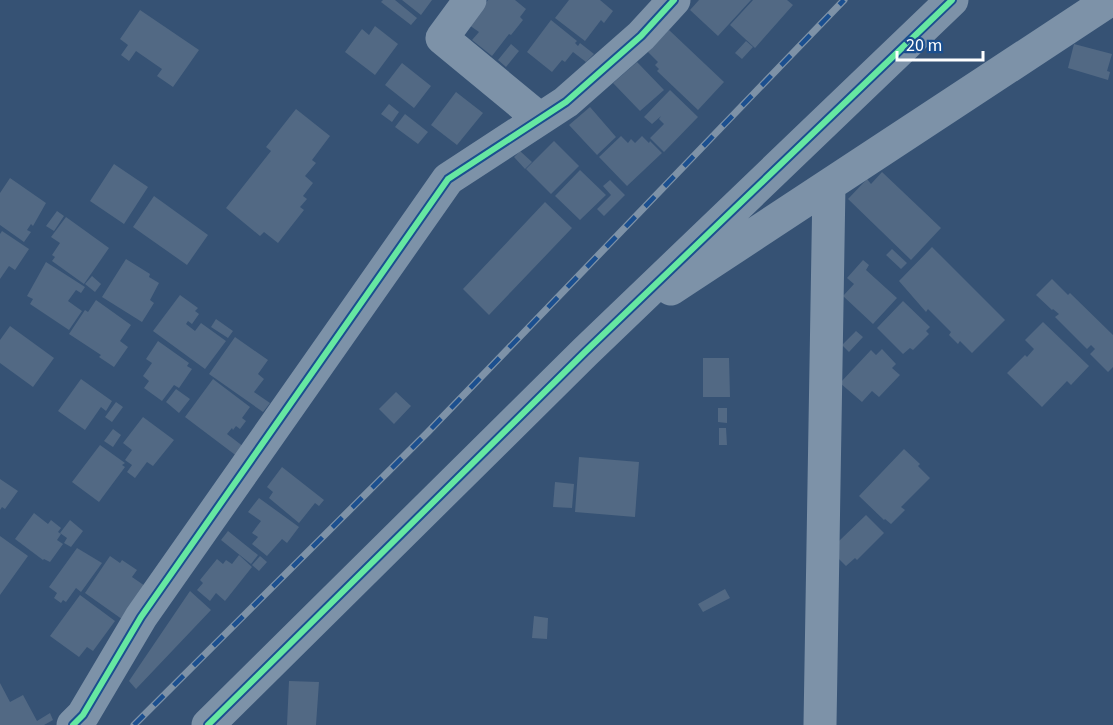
<svg xmlns="http://www.w3.org/2000/svg" width="1113" height="725" font-family="'Source Sans 3',sans-serif">
  <style>
    .building { fill: #526984 }
    .lines { fill: none; stroke-linecap: round; stroke-linejoin: round }
    .minor { stroke: #7d92a8; stroke-width: 33 }
    .rail-casing { stroke: #7e92a7; stroke-width: 7 }
    .rail { stroke: #1b4f8f; stroke-width: 4.5; stroke-dasharray: 14; stroke-linecap: butt }
    .cycleway-casing { stroke: #1b4f8f; stroke-width: 10 }
    .cycleway { stroke: #66e7a1; stroke-width: 6 }
  </style>
  <rect width="100%" height="100%" fill="#365274"/>
  <path class="building" d="M 383,0 L 395,0 L 417,18 L 411,25 L 381,2 Z
    M 402,0 L 432,0 L 421,15 Z
    M 488,0 L 515,0 L 526,9 L 520,17 L 523,20 L 511,35 L 509,34 L 492,56 L 472,40 L 479,32 L 469,25 Z
    M 569,0 L 600,0 L 613,11 L 604,23 L 601,20 L 585,41 L 555,18 Z
    M 699,0 L 751,0 L 718,36 L 690,10 Z
    M 753,0 L 787,0 L 793,5 L 755,48 L 730,25 Z
    M 140,10 L 199,50 L 173,87 L 157,76 L 162,69 L 136,51 L 129,61 L 121,55 L 128,45 L 120,39 Z
    M 551,20 L 577,41 L 575,43 L 578,46 L 580,43 L 594,54 L 586,62 L 573,52 L 565,62 L 562,60 L 552,72 L 527,52 Z
    M 375,26 L 398,44 L 375,75 L 345,52 L 362,29 L 369,35 Z
    M 669,30 L 724,82 L 698,110 L 657,71 L 659,69 L 655,65 L 658,62 L 648,52 Z
    M 746,41 L 753,47 L 742,59 L 735,53 Z
    M 511,44 L 519,51 L 506,67 L 498,60 Z
    M 1074,44 L 1112,54 L 1107,71 L 1110,72 L 1108,80 L 1068,68 Z
    M 637,62 L 664,90 L 640,111 L 613,83 Z
    M 402,63 L 431,86 L 414,108 L 385,85 Z
    M 670,90 L 698,117 L 664,152 L 650,138 L 664,124 L 659,119 L 661,116 L 652,124 L 644,117 Z
    M 456,92 L 483,113 L 457,145 L 431,125 Z
    M 389,104 L 399,112 L 392,122 L 381,114 Z
    M 590,107 L 616,137 L 597,155 L 569,125 Z
    M 296,109 L 330,136 L 312,160 L 316,163 L 305,176 L 313,183 L 303,196 L 307,199 L 300,207 L 304,210 L 278,243 L 264,232 L 260,236 L 226,208 L 271,151 L 266,147 Z
    M 405,114 L 428,132 L 418,144 L 395,127 Z
    M 621,136 L 628,143 L 631,139 L 635,143 L 642,136 L 649,143 L 650,141 L 662,153 L 627,186 L 599,157 Z
    M 554,141 L 579,166 L 551,194 L 526,169 Z
    M 520,151 L 532,162 L 525,169 L 514,157 Z
    M 114,164 L 148,187 L 124,224 L 90,201 Z
    M 580,170 L 606,195 L 580,220 L 555,196 Z
    M 882,172 L 941,228 L 911,260 L 848,199 L 867,179 L 871,184 Z
    M 10,178 L 46,203 L 33,226 L 31,224 L 27,230 L 31,232 L 24,242 L 0,225 L 0,193 Z
    M 610,180 L 625,195 L 604,216 L 597,209 L 611,195 L 603,186 Z
    M 154,196 L 208,235 L 187,265 L 133,227 Z
    M 545,202 L 572,228 L 489,315 L 463,289 Z
    M 57,211 L 64,216 L 54,231 L 46,226 Z
    M 66,217 L 109,248 L 84,284 L 52,261 L 55,257 L 52,255 L 60,243 L 51,237 Z
    M 2,231 L 29,249 L 15,270 L 9,266 L 0,279 L 0,234 Z
    M 932,247 L 1005,320 L 972,353 L 960,341 L 958,344 L 949,335 L 951,332 L 928,309 L 926,312 L 899,281 Z
    M 892,249 L 907,263 L 901,269 L 886,255 Z
    M 126,259 L 150,274 L 149,277 L 159,283 L 150,300 L 154,303 L 142,322 L 102,297 Z
    M 863,260 L 869,265 L 866,270 L 897,298 L 873,324 L 843,296 L 854,284 L 847,278 Z
    M 46,262 L 85,287 L 81,293 L 76,290 L 68,301 L 82,311 L 69,330 L 30,304 L 33,299 L 27,296 Z
    M 92,276 L 101,284 L 95,292 L 85,284 Z
    M 1052,279 L 1068,295 L 1070,293 L 1113,335 L 1113,367 L 1108,372 L 1090,354 L 1095,349 L 1091,345 L 1087,349 L 1055,317 L 1059,314 L 1053,309 L 1052,310 L 1036,295 Z
    M 180,295 L 198,308 L 195,311 L 199,314 L 192,324 L 188,321 L 186,324 L 195,331 L 201,323 L 226,341 L 205,369 L 153,331 Z
    M 96,300 L 131,325 L 120,341 L 128,347 L 114,367 L 99,357 L 101,355 L 69,334 L 85,310 L 88,312 Z
    M 903,301 L 930,327 L 926,331 L 929,334 L 913,350 L 910,348 L 903,354 L 877,328 Z
    M 216,319 L 233,331 L 228,338 L 211,327 Z
    M 1043,322 L 1089,366 L 1071,385 L 1067,381 L 1042,407 L 1007,373 L 1025,355 L 1027,357 L 1034,349 L 1025,340 Z
    M 10,326 L 54,358 L 33,387 L 0,363 L 0,340 Z
    M 856,331 L 863,337 L 849,352 L 842,345 Z
    M 235,337 L 268,360 L 258,374 L 264,379 L 254,392 L 270,403 L 263,412 L 209,374 Z
    M 158,341 L 189,363 L 187,366 L 192,369 L 179,388 L 174,385 L 162,401 L 144,388 L 149,381 L 143,376 L 152,363 L 146,359 Z
    M 882,349 L 896,364 L 892,368 L 900,375 L 879,397 L 872,391 L 862,402 L 840,383 L 871,350 L 876,355 Z
    M 703,358 L 729,358 L 730,397 L 703,397 Z
    M 81,379 L 112,401 L 106,411 L 101,407 L 85,430 L 58,411 Z
    M 213,379 L 250,407 L 242,418 L 246,421 L 240,429 L 236,426 L 233,430 L 232,428 L 227,434 L 244,447 L 238,457 L 185,417 Z
    M 176,389 L 190,399 L 179,413 L 166,402 Z
    M 396,392 L 411,406 L 394,424 L 379,409 Z
    M 116,402 L 123,407 L 112,422 L 105,417 Z
    M 718,408 L 727,408 L 727,423 L 718,422 Z
    M 143,417 L 174,440 L 153,466 L 147,462 L 135,478 L 127,472 L 132,465 L 125,460 L 132,450 L 123,443 Z
    M 719,428 L 726,428 L 727,445 L 719,445 Z
    M 113,429 L 121,435 L 113,447 L 104,441 Z
    M 100,445 L 125,463 L 122,465 L 125,467 L 99,502 L 72,482 Z
    M 904,449 L 920,464 L 918,466 L 930,478 L 901,507 L 905,510 L 891,524 L 885,519 L 884,520 L 859,496 Z
    M 579,457 L 639,462 L 635,517 L 575,512 Z
    M 282,467 L 324,500 L 319,506 L 315,503 L 299,523 L 269,498 L 273,492 L 267,487 Z
    M 0,479 L 18,491 L 5,509 L 2,507 L 0,510 Z
    M 555,482 L 574,484 L 572,508 L 553,507 Z
    M 259,498 L 299,527 L 287,543 L 282,539 L 267,556 L 252,544 L 258,537 L 252,533 L 261,521 L 248,512 Z
    M 34,513 L 48,524 L 51,520 L 61,528 L 58,532 L 61,534 L 57,540 L 63,544 L 50,562 L 44,559 L 43,560 L 15,539 Z
    M 866,515 L 884,533 L 857,560 L 855,558 L 846,566 L 837,557 L 839,541 Z
    M 70,520 L 83,531 L 71,547 L 64,543 L 67,538 L 60,533 Z
    M 228,531 L 258,555 L 251,564 L 221,540 Z
    M 0,536 L 28,556 L 0,595 Z
    M 77,548 L 102,563 L 81,592 L 76,588 L 66,602 L 63,600 L 61,603 L 54,598 L 57,593 L 49,587 Z
    M 239,555 L 252,567 L 225,601 L 216,593 L 210,601 L 197,590 L 203,583 L 200,580 L 217,559 L 223,564 L 226,560 L 232,564 Z
    M 110,556 L 120,563 L 122,560 L 137,570 L 132,577 L 145,586 L 126,622 L 85,593 Z
    M 260,556 L 267,562 L 259,571 L 252,565 Z
    M 725,589 L 730,598 L 703,612 L 698,604 Z
    M 190,591 L 211,610 L 136,689 L 129,681 Z
    M 80,595 L 115,621 L 93,651 L 87,647 L 79,657 L 50,636 Z
    M 534,616 L 548,618 L 547,639 L 532,638 Z
    M 289,681 L 319,682 L 316,725 L 287,725 Z
    M 0,683 L 10,702 L 23,695 L 37,721 L 50,713 L 53,720 L 44,725 L 0,725 Z"/>
  <g class="lines">
    <path class="minor" d="M 470,0 L 442,38 L 540,119
      M 671,289 L 1110,0
      M 73,725 L 83,715 L 141,617 L 448,179 L 566,102 L 641,36 L 674,0
      M 208,725 L 585,352 L 952,0
      M 820,725 L 829,185"/>
    <defs>
      <path id="rail" d="M 134,725 L 428,432 L 844,0"/>
    </defs>
    <use href="#rail" class="rail-casing"/>
    <use href="#rail" class="rail"/>
    <defs>
      <path id="cycleway" d="M 73,725 L 83,715 L 141,617 L 448,179 L 566,102 L 641,36 L 674,0
        M 208,725 L 585,352 L 952,0"/>
    </defs>
    <use href="#cycleway" class="cycleway-casing"/>
    <use href="#cycleway" class="cycleway"/>
  </g>
  <path d="M897 51v9h86v-9" fill="none" stroke="#ffffff" stroke-width="3"/>
  <text x="906" y="51" font-size="18" fill="#ffffff" stroke="#1b4f8f" stroke-width="4.5" paint-order="stroke">20 m</text>
</svg>
